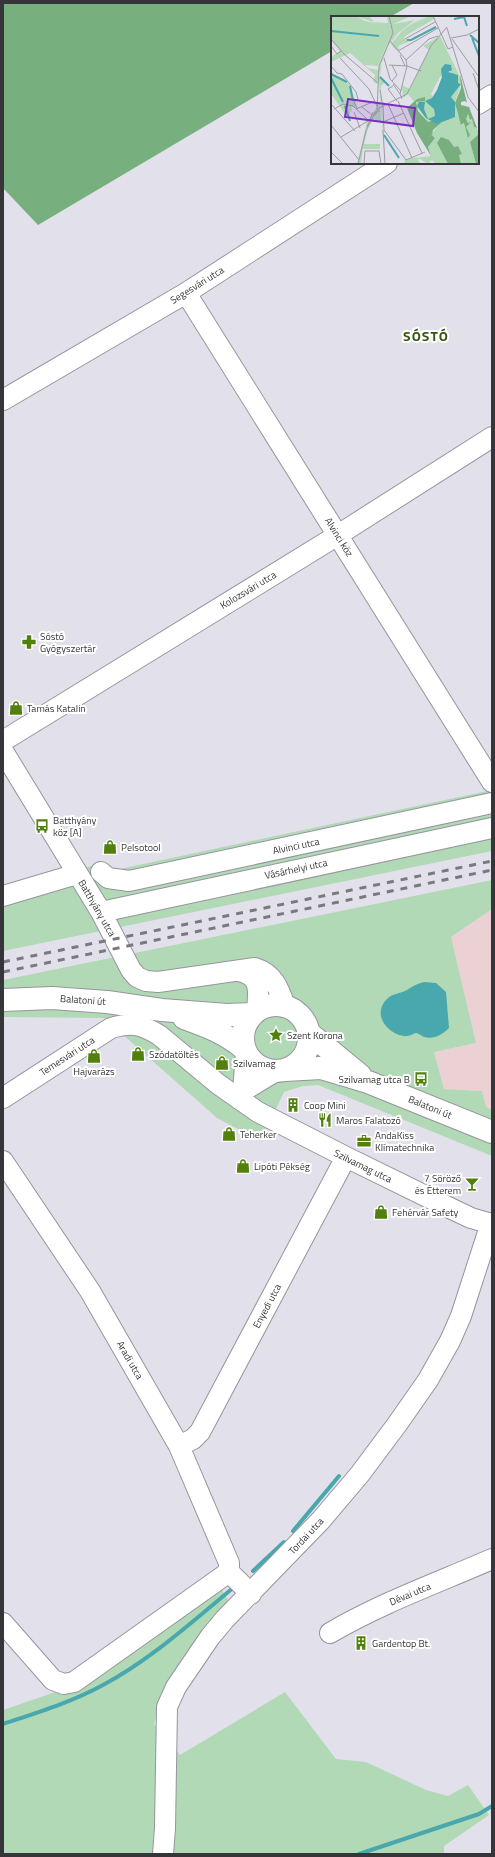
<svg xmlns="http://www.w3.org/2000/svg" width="495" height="1857" font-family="'Titillium Web',sans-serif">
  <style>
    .commercial { fill: #ecd1d4 }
    .green { fill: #b1d9b5 }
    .forest { fill: #78af7f }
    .water { fill: #49a8ad }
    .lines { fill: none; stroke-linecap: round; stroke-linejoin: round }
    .stream { stroke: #49a8ad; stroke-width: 4 }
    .minor-casing { stroke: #96959e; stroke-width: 22 }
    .major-casing { stroke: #96959e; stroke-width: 24 }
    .minor { stroke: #fff; stroke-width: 20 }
    .major { stroke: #fff; stroke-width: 22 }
    .rail { stroke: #7a797f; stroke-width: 3; stroke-dasharray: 7 7; stroke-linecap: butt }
    .labels { text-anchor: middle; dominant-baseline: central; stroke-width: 4; stroke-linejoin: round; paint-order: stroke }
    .street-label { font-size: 10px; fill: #363539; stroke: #fff }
    .poi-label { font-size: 10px; fill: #363539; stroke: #fff; text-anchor: start }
    .district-label { font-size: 14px; font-weight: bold; letter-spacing: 1px; fill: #375511; stroke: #fff }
    .inset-river { fill: none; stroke: #49a8ad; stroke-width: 2 }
    .inset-road { fill: none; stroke: #9d9ca4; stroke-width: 1 }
    .view { fill: #7b2cbf; fill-opacity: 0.15; stroke: #7b2cbf; stroke-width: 2 }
    .inset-edge { fill: none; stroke: #363539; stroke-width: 2 }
  </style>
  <rect width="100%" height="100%" fill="#e2e1eb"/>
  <path class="commercial" d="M 492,909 L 492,1110 L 486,1108 L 482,1091 L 444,1089 L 434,1052 L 476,1043 L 451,937 Z"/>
  <path class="green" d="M 492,790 L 492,851 L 3,951 L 3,890 L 102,863 L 110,871 Z
    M 492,880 L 492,909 L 451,937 L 476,1043 L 434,1052 L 444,1089 L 482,1091 L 486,1107 L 492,1110 L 492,1156 L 318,1085 L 303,1086 L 284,1092 L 261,1141 L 217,1118 L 104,1018 L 3,1017 L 3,980 Z
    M 220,1587 L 229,1601 L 164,1692 L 154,1724 L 180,1755 L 285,1692 L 336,1759 L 366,1762 L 426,1790 L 448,1796 L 468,1785 L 489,1815 L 444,1846 L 444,1854 L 3,1854 L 3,1710 L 93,1679 Z"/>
  <path class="forest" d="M 3,3 L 414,3 L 390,17 L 332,17 L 332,51 L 38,225 L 3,188 Z"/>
  <path class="water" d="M 424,982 L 436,983 L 446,992 L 449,1028 C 443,1034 434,1040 424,1037 C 422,1036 418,1033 416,1033 C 412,1034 409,1037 404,1036 C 388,1034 372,1015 386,1000 C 392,993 400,994 407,990 C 413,986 417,984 424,982 Z"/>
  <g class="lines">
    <path class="stream" d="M 293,1531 L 339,1476
      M 253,1571 L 284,1542
      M 3,1724 C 36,1713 72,1702 103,1685 C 150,1660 192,1622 233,1588
      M 359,1854 L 479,1814 L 492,1806"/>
    <defs>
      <path id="minor" d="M 478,104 L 492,95
        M 186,293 L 492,782
        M 3,400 L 186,293 L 387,163
        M 3,741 L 338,535 L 492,437
        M 3,751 L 101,912 L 131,970 L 137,977 L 146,981 L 158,982 L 255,968 C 274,974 279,989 285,1006
        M 101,872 L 108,878 L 129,881 L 492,803
        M 3,896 L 77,874
        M 101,912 L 492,828
        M 238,971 C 261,975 259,990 257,1010
        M 243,1091 L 276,1071
        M 3,1098 L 111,1028 C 132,1022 141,1024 159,1035 L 218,1084 L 258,1112 L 346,1157 L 452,1209 L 471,1218 L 492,1224
        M 239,1099 L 243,1091 L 246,1054
        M 3,1161 L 90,1291 L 179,1446 L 229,1563 L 229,1572 L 251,1594
        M 179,1446 L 193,1439 L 200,1432 L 346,1157
        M 3,1623 L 53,1680 L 64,1684 L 74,1682 L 229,1572
        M 330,1633 C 381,1603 437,1583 492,1559
        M 163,1854 L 165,1828 L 167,1707 L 176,1687 L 210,1637 L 225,1619 L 321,1520 L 360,1474 L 398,1423 L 428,1380 L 450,1341 L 461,1316 L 491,1223"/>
      <path id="major" d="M 3,1000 L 52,998 L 107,1002 L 162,1010 L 227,1015 L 253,1014
        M243 1038a33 33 0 1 1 66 0a33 33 0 1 1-66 0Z
        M 184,1018 C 206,1026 226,1033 244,1049
        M 309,1033 L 360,1075
        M 285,1070 L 321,1068 L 368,1082 L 492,1132"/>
    </defs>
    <use href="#minor" class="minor-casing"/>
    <use href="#major" class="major-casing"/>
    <use href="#minor" class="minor"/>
    <use href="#major" class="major"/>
    <path class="rail" d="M 3,962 L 492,861
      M 3,972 L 492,870"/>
  </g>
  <defs>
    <symbol id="pharmacy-bare" viewBox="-9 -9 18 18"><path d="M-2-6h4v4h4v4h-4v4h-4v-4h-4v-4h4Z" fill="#51800d" stroke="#fff" stroke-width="2.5" paint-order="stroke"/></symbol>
    <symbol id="shop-bare" viewBox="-9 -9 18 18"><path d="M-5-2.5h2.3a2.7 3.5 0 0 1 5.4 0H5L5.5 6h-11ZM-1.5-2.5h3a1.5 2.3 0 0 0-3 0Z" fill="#51800d" stroke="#fff" stroke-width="2.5" paint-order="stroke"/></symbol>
    <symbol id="bus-bare" viewBox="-9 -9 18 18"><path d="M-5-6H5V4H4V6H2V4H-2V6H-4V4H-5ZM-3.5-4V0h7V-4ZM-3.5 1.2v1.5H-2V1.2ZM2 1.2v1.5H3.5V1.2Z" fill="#51800d" stroke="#fff" stroke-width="2.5" paint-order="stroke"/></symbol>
    <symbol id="sight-bare" viewBox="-9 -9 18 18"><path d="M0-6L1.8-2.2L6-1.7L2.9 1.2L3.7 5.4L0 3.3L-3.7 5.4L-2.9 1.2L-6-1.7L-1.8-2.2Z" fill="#51800d" stroke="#fff" stroke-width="2.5" paint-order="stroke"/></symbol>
    <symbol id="building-bare" viewBox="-9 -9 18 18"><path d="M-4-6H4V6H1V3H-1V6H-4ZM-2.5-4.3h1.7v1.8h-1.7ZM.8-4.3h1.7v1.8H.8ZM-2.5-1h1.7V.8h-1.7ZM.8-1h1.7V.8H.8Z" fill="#51800d" stroke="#fff" stroke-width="2.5" paint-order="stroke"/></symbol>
    <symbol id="restaurant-bare" viewBox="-9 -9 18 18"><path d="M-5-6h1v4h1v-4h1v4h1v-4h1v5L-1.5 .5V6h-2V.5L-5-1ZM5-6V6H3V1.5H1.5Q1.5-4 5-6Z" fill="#51800d" stroke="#fff" stroke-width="2.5" paint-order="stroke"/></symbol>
    <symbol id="office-bare" viewBox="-9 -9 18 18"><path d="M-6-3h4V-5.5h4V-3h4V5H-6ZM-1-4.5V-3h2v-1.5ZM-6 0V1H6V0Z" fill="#51800d" stroke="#fff" stroke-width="2.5" paint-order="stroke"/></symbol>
    <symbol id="bar-bare" viewBox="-9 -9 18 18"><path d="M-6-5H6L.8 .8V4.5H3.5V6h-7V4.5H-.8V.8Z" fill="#51800d" stroke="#fff" stroke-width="2.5" paint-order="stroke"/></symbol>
  </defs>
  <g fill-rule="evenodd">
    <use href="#pharmacy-bare" x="19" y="632" width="20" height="20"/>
    <use href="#shop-bare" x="6" y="698" width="20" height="20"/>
    <use href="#bus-bare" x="32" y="816" width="20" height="20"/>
    <use href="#shop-bare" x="100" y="837" width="20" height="20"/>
    <use href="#sight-bare" x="266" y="1025" width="20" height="20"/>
    <use href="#shop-bare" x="128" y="1044" width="20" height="20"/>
    <use href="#shop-bare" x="84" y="1046" width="20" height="20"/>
    <use href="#shop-bare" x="212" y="1053" width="20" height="20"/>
    <use href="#bus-bare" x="411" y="1069" width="20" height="20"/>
    <use href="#building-bare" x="283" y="1095" width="20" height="20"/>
    <use href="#restaurant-bare" x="315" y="1110" width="20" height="20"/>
    <use href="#shop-bare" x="219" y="1124" width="20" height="20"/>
    <use href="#office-bare" x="354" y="1131" width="20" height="20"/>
    <use href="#shop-bare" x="233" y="1156" width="20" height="20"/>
    <use href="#bar-bare" x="462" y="1174" width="20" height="20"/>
    <use href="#shop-bare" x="371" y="1202" width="20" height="20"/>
    <use href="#building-bare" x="351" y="1633" width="20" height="20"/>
  </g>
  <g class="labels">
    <g class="street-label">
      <text transform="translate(197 285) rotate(-32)">Segesvári utca</text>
      <text transform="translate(339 537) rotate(58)">Alvinci köz</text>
      <text transform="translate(248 590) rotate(-31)">Kolozsvári utca</text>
      <text transform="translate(296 846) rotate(-12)">Alvinci utca</text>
      <text transform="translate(296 869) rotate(-12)">Vásárhelyi utca</text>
      <text transform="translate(97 908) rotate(60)">Batthyány utca</text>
      <text transform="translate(83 1000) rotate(4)">Balatoni út</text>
      <text transform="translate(67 1056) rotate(-33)">Temesvári utca</text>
      <text transform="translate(430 1107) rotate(22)">Balatoni út</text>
      <text transform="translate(363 1166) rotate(26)">Szilvamag utca</text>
      <text transform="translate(267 1306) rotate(-62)">Enyedi utca</text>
      <text transform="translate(130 1360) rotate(60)">Aradi utca</text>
      <text transform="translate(306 1536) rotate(-47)">Tordai utca</text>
      <text transform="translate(410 1594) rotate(-23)">Dévai utca</text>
    </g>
    <g class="poi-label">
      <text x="40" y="636">Sóstó<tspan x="40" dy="12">Gyógyszertár</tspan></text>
      <text x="27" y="708">Tamás Katalin</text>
      <text x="53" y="820">Batthyány<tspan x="53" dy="12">köz [A]</tspan></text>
      <text x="121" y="847">Pelsotool</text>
      <text x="287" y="1035">Szent Korona</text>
      <text x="149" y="1054">Szódatöltés</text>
      <text x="233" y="1063">Szilvamag</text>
      <text x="94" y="1071" text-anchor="middle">Hajvarázs</text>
      <text x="410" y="1079" text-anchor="end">Szilvamag utca B</text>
      <text x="304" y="1105">Coop Mini</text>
      <text x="336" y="1120">Maros Falatozó</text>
      <text x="240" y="1134">Teherker</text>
      <text x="375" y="1135">AndaKiss<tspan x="375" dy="12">Klímatechnika</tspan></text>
      <text x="254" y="1166">Lipóti Pékség</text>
      <text x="461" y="1178" text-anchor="end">7 Söröző<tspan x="461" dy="12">és Étterem</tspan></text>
      <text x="392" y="1212">Fehérvár Safety</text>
      <text x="372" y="1643">Gardentop Bt.</text>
    </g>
    <g class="district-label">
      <text x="426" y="335">SÓSTÓ</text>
    </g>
  </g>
  <g transform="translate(331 16)">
    <rect width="148" height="148" fill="#e2e1eb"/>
    <path d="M 0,0 L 25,0 L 34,5 L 47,8 L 25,0 L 38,0 L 43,6 L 57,7 L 56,0 L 80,0 L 60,9 L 51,9 L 57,9 L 84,4 L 67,17 L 57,30 L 50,48 L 46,68 L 42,65 L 44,59 L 19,37 L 0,46 L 0,41 L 9,35 L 0,24 ZM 58,24 L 47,54 L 37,52 L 34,49 L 47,50 ZM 96,0 L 81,9 L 98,0 L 102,0 L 103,3 L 74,20 L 73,23 L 80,24 L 106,11 L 80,25 L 67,30 L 68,34 L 65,34 L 60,28 L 51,47 L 49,59 L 54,66 L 50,70 L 50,80 L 54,148 L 48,65 L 49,53 L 52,44 L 60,28 L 71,15 L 82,7 ZM 109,20 L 131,65 L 128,68 L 115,61 L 120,57 L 117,56 L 120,55 L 121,50 L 112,58 L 116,59 L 109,61 L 100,78 L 102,81 L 95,86 L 98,86 L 103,93 L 104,100 L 97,106 L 85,90 L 86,85 L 94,85 L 94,82 L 86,83 L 84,87 L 77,78 L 72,82 L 71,69 L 79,73 L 98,34 L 92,30 ZM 0,57 L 16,66 L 20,71 L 26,92 L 20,90 L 21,94 L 16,101 L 1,79 ZM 130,68 L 124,86 L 126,96 L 131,110 L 133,107 L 137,121 L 135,111 L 139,106 L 137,107 L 135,103 L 137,98 L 139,105 L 141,103 L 143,111 L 146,112 L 148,120 L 139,126 L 145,148 L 130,148 L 128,139 L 130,138 L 127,130 L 123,131 L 110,123 L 107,129 L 117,148 L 105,148 L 101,144 L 97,148 L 89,143 L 87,143 L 89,148 L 73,148 L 74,143 L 100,140 L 97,131 L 102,122 L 98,117 L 101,117 L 109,108 L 108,106 L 111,105 L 113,103 L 110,104 L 109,100 L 123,102 L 120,100 L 123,85 L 120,80 ZM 49,86 L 50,106 L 43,103 L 37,112 L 33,128 L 49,128 L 49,133 L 32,133 L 30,148 L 26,148 L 36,106 Z" fill="#b1d9b5" fill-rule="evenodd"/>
    <path d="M 129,58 L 136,87 L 134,85 L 130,86 L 130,89 L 138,91 L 146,112 L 143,111 L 141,103 L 139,104 L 137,98 L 135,103 L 137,107 L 140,106 L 135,111 L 139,119 L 137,122 L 133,107 L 130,109 L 124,87 L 130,72 ZM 94,81 L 94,85 L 85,86 L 87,95 L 97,106 L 102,104 L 110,107 L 102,114 L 101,119 L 98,117 L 104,122 L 97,131 L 100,140 L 86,117 L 76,92 L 86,83 ZM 148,118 L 148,148 L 145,148 L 139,126 ZM 110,121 L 118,124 L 123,131 L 127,130 L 131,138 L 128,139 L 130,148 L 117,148 L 106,127 Z" fill="#78af7f"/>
    <path d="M 114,48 L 120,49 L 121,54 L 117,56 L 127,59 L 127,67 L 130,68 L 120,81 L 124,86 L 124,101 L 106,108 L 95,102 L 86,90 L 88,86 L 94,86 L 93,93 L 97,103 L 104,100 L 103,93 L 94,85 L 101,82 L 106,74 L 111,61 L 110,53 Z" fill="#49a8ad"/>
    <path class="inset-river" d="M 123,3 L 133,1 L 136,10M 0,15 L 48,20M 139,19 L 148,27M 141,22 L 148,40M 76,24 L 80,24 L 105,11M 0,58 L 16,66M 49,61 L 58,70M 0,62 L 12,86M 19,70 L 22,85M 14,90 L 19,105M 53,119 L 68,142"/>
    <path class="inset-road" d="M 102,0 L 117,33 L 122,31M 116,12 L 137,81 L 148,96M 120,22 L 136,19 L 148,13M 0,23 L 13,38 L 47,67M 74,23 L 104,6M 121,23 L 148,61M 59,25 L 75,44M 0,30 L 6,38 L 10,35M 67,35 L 107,12M 69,39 L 74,50M 9,42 L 38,73 L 46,90M 53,42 L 59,63 L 70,75M 58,49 L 76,50M 61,49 L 66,59 L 61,65M 0,50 L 6,57 L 11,58 L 25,76 L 27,83 L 23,86 L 26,92M 76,50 L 90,55M 142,57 L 148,74M 62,68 L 69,78M 62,70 L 57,73 L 66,85M 49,74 L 52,91M 71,83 L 69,78 L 76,50 L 75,44 L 98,23 L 107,20M 67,85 L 91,137M 0,88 L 24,115M 57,88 L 81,142M 31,91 L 41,99M 52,91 L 53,114 L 75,144 L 94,136M 3,93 L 12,88 L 22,90 L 37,104M 25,93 L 44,85M 23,96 L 29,112M 46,96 L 48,50 L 62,17 L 58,0M 48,96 L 48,92 L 76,78 L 100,30 L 116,11M 52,106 L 73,97M 0,109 L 28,144M 36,111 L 42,96M 52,114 L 54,148M 10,121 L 37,105M 0,136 L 12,148M 27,148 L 35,115 L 44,96 L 46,96 L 43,100M 33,148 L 34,135 L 48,135 L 50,148"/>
    <path class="view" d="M 17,83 L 84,92 L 82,110 L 14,101 Z"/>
    <rect width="148" height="148" class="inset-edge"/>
  </g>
  <rect width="495" height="1857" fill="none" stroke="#363539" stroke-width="8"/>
</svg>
